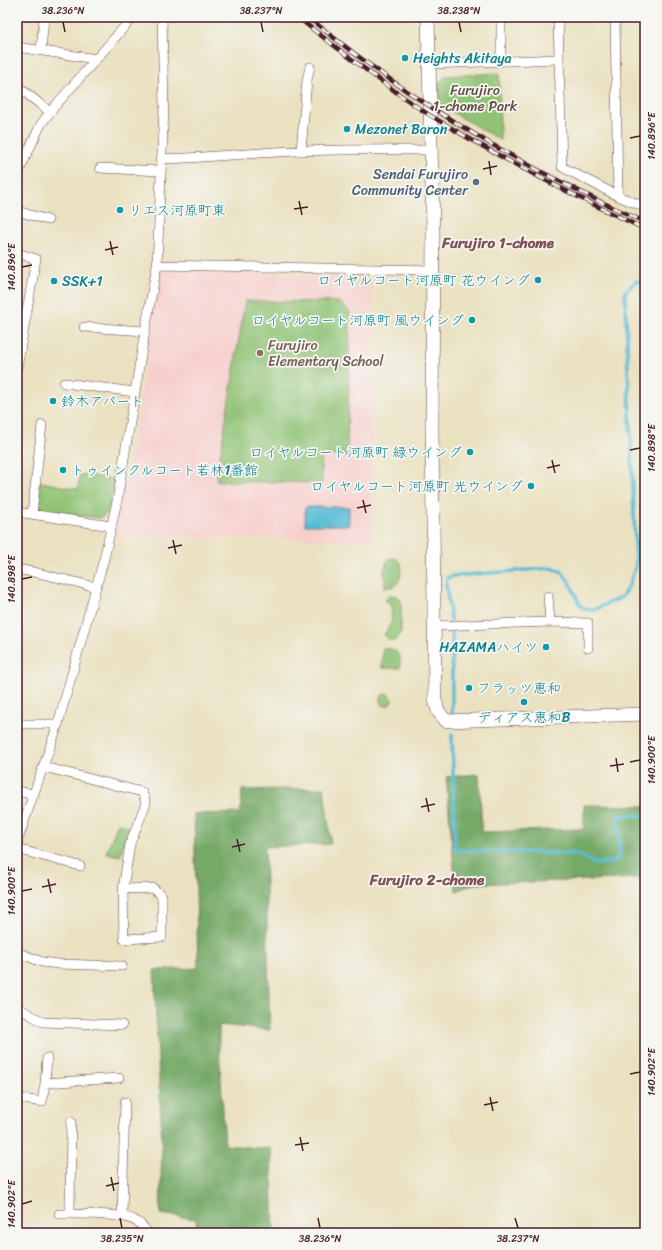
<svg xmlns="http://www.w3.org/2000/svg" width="662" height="1250" font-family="Sriracha,'Klee One',sans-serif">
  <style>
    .built { fill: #f7d0cd }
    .green { fill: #90c375; stroke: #6d7150 }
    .forest { fill: #74a966; stroke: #5f6448 }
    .water { fill: #57bcd5; stroke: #506e80 }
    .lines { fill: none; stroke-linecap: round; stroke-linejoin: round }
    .stream { stroke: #57bcd5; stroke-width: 3.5 }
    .street-casing { stroke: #623c41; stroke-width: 10 }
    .secondary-casing { stroke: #623c41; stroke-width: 14 }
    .street { stroke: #fff; stroke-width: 9 }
    .secondary { stroke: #fff; stroke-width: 13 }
    .rail-casing { stroke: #4a1f2b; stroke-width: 4.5 }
    .rail { stroke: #f6f6f2; stroke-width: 3; stroke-dasharray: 9; stroke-linecap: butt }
    .ticks { fill: none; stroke: #4a1f2b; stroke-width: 1.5 }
    .culture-dot { fill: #0f9aa8; stroke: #f6f6f2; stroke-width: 1.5 }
    .service-dot { fill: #5c6f8a; stroke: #f6f6f2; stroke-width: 1.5 }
    .education-dot { fill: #8d6e63; stroke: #f6f6f2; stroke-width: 1.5 }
    .labels { text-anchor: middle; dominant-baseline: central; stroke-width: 3.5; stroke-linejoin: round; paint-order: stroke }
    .culture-label { font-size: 14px; fill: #0d838f; stroke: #f6f6f2; text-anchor: start }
    .park-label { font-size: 14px; fill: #5f5041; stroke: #f6f6f2 }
    .service-label { font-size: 14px; fill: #4e5e75; stroke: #f6f6f2; text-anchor: end }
    .education-label { font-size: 14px; fill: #785e54; stroke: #f6f6f2; text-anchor: start }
    .neighbourhood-label { font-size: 15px; font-weight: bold; fill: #825255; stroke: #f6f6f2 }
    .neatline { fill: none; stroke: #4a1f2b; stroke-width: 1.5 }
    .ticks-label { font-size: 10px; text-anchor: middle; fill: #4a1f2b }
  </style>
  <rect width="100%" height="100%" fill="#f6f6f2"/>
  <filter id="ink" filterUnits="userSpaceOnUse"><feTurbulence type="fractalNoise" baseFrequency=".025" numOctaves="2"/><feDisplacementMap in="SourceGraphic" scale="8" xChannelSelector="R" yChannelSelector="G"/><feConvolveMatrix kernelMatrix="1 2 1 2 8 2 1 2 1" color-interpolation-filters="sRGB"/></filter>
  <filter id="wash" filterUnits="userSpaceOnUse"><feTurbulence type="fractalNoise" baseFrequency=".012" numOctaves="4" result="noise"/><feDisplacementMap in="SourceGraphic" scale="16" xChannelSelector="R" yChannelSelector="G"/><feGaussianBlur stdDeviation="0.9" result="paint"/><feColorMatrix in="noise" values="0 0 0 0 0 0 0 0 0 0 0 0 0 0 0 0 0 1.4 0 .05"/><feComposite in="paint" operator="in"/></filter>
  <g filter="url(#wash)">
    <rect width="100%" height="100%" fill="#eae1c0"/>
    <path class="built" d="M 166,271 L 373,278 L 371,540 L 114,537 L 135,428 L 160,275 Z"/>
    <path class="green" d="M 499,73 L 500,140 L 440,105 L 439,83 L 446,76 Z
      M 245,301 L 339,302 L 350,312 L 347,456 L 321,455 L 322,483 L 216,481 Z
      M 80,474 L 115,479 L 108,512 L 101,518 L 42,511 L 37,505 L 40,482 L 78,489 Z
      M 395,558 L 401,563 C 401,576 402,587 385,588 L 384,570 L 386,566 L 387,561 L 389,559 Z
      M 393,595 L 399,597 L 401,601 L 401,634 L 395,641 L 388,639 L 384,635 L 392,621 L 391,606 L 385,600 L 389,596 Z
      M 383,648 C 397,649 401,653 400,668 L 382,668 Z
      M380 700a6 6 0 1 1 12 0a6 6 0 1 1-12 0Z
      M 118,823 L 129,827 L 125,837 L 120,856 L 106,853 Z"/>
    <path class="forest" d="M 479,774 L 482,832 L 584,829 L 584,805 L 645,806 L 644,878 L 474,884 L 456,891 L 446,777 Z
      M 324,788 L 331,844 L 265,847 L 270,1030 L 219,1025 L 219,1047 L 225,1145 L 271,1149 L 274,1233 L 197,1233 L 196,1219 L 160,1214 L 162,1145 L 154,970 L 198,968 L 194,814 L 240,813 L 242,790 Z"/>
    <path class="water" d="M 305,507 L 349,507 L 349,525 L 305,525 Z"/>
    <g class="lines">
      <path class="stream" d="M 451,620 L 446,585 L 447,578 L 453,576 L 551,568 L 561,571 L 569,581 L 580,605 L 585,609 L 596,609 L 622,597 L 629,585 L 636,565 L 625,292 L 635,282 L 645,280
        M 452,629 L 452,713
        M 452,734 L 455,850 L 578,854 L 596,864 L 614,861 L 620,855 L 618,816 L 645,815"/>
    </g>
  </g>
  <g filter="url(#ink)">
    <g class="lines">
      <defs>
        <path id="street" d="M 501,17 L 501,61
          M 558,17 L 562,167 L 618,196 L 645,207
          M 615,17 L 618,196
          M 17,47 L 96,59
          M 41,50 L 44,17
          M 429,64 L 559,59
          M 21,89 L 50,112
          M 301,151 L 307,80 L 310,67
          M 161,159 C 208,158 254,152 301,151 C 344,149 388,150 431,150
          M 100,168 L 161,171
          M 17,175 L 41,124 L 55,106 L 133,17
          M 17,211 L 48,220
          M 17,253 L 36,259 L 17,368
          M 157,265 L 434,270
          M 84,327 L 145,331
          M 64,383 L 135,392
          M 17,512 L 111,526
          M 32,514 L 42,425
          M 17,569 L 38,573 L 96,587
          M 550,622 L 588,623 L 588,648
          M 434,626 L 550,622 L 548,596
          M 17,724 L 58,724
          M 44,767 L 142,792 L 146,803 L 130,844 L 123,889 L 153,888 L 162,896 L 162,937 L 124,939 L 123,889
          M 17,791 L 33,794
          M 17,842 L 58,724 L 105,555 L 117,501 L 145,331 L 157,265 L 164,107 L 162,17
          M 17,849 L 80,866
          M 17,952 L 42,962 L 58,964 L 122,966
          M 17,1007 L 43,1022 L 122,1025
          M 45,1083 L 119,1078
          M 17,1098 L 42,1102 L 45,1083 L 47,1058
          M 59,1214 C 76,1214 121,1213 134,1220 C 140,1223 144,1227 148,1233
          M 70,1214 L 71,1122
          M 122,1216 L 125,1102"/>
        <path id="secondary" d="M 428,17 L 433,230 L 432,430 L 435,700 L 438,711 L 446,721 L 645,714"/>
      </defs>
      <use href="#street" class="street-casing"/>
      <use href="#secondary" class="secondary-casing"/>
      <use href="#street" class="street"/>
      <use href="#secondary" class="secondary"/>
      <defs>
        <path id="rail" d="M 297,17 C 336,47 375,78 416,106 C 433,118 452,128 470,139 C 527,172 585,201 645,229
          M 308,17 C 393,87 488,147 587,195 C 606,205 626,213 645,222"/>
      </defs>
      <use href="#rail" class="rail-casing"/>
      <use href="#rail" class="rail"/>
    </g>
  </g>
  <path class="ticks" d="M 63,22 L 65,32M 261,22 L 263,32M 459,22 L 461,32M 630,138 L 640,136M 489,161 L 491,175M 483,169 L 497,166M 299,201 L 302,215M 294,209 L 308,207M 110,241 L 113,255M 105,250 L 118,247M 22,267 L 32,265M 630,450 L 640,448M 552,460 L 555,473M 547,468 L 560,465M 363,500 L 366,513M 357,508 L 371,505M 173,540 L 176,554M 168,548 L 182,545M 22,579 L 32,577M 616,758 L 618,772M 630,762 L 640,760M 610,766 L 624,764M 426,798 L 429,812M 421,807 L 435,804M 237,839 L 240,852M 232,847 L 245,844M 48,879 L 51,893M 42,887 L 56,884M 22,891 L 32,889M 630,1074 L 640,1072M 490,1097 L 493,1111M 484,1105 L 498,1102M 300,1137 L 303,1151M 295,1145 L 309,1143M 111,1177 L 114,1191M 106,1186 L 119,1183M 22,1204 L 32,1201M 120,1218 L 122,1228M 318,1218 L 320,1228M 515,1218 L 518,1228"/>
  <g class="culture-dot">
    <circle cx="405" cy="58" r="4"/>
    <circle cx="347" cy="129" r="4"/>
    <circle cx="120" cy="210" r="4"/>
    <circle cx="538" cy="280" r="4"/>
    <circle cx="54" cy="281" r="4"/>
    <circle cx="472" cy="320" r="4"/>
    <circle cx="53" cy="401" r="4"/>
    <circle cx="470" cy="452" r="4"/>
    <circle cx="63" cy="470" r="4"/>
    <circle cx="531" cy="486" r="4"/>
    <circle cx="546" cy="647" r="4"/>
    <circle cx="469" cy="688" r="4"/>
    <circle cx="524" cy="702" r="4"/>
  </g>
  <circle class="service-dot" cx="476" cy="182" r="4"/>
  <circle class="education-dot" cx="260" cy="353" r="4"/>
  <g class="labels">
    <g class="culture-label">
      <text x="413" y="58">Heights Akitaya</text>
      <text x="355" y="129">Mezonet Baron</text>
      <text x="128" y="210">リエス河原町東</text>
      <text x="530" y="280" text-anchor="end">ロイヤルコート河原町 花ウイング</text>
      <text x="62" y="281">SSK+1</text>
      <text x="464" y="320" text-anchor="end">ロイヤルコート河原町 風ウイング</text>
      <text x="61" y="401">鈴木アパート</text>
      <text x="462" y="452" text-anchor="end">ロイヤルコート河原町 緑ウイング</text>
      <text x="71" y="470">トゥインクルコート若林1番館</text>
      <text x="523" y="486" text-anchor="end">ロイヤルコート河原町 光ウイング</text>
      <text x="538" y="647" text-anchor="end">HAZAMAハイツ</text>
      <text x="477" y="688">フラッツ恵和</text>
      <text x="524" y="717" text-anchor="middle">ディアス恵和B</text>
    </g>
    <g class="park-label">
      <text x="475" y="90">Furujiro<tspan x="475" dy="16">1-chome Park</tspan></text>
    </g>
    <g class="service-label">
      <text x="468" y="174">Sendai Furujiro<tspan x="468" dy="16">Community Center</tspan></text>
    </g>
    <g class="education-label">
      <text x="268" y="345">Furujiro<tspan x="268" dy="16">Elementary School</tspan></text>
    </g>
    <g class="neighbourhood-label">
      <text x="498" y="243">Furujiro 1-chome</text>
      <text x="427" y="880">Furujiro 2-chome</text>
    </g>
  </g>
  <rect width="662" height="1250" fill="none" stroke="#f6f6f2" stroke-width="44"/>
  <rect x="22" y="22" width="618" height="1206" class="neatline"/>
  <g class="ticks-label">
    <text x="63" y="14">38.236°N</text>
    <text x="261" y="14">38.237°N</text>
    <text x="459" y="14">38.238°N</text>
    <text transform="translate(651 136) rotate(-90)" y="4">140.896°E</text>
    <text transform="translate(11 267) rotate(-90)" y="4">140.896°E</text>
    <text transform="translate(651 448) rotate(-90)" y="4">140.898°E</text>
    <text transform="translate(11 579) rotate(-90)" y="4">140.898°E</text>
    <text transform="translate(651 760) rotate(-90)" y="4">140.900°E</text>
    <text transform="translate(11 891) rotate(-90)" y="4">140.900°E</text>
    <text transform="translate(651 1072) rotate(-90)" y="4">140.902°E</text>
    <text transform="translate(11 1204) rotate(-90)" y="4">140.902°E</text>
    <text x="122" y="1242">38.235°N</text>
    <text x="320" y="1242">38.236°N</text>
    <text x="518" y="1242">38.237°N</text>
  </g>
</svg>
